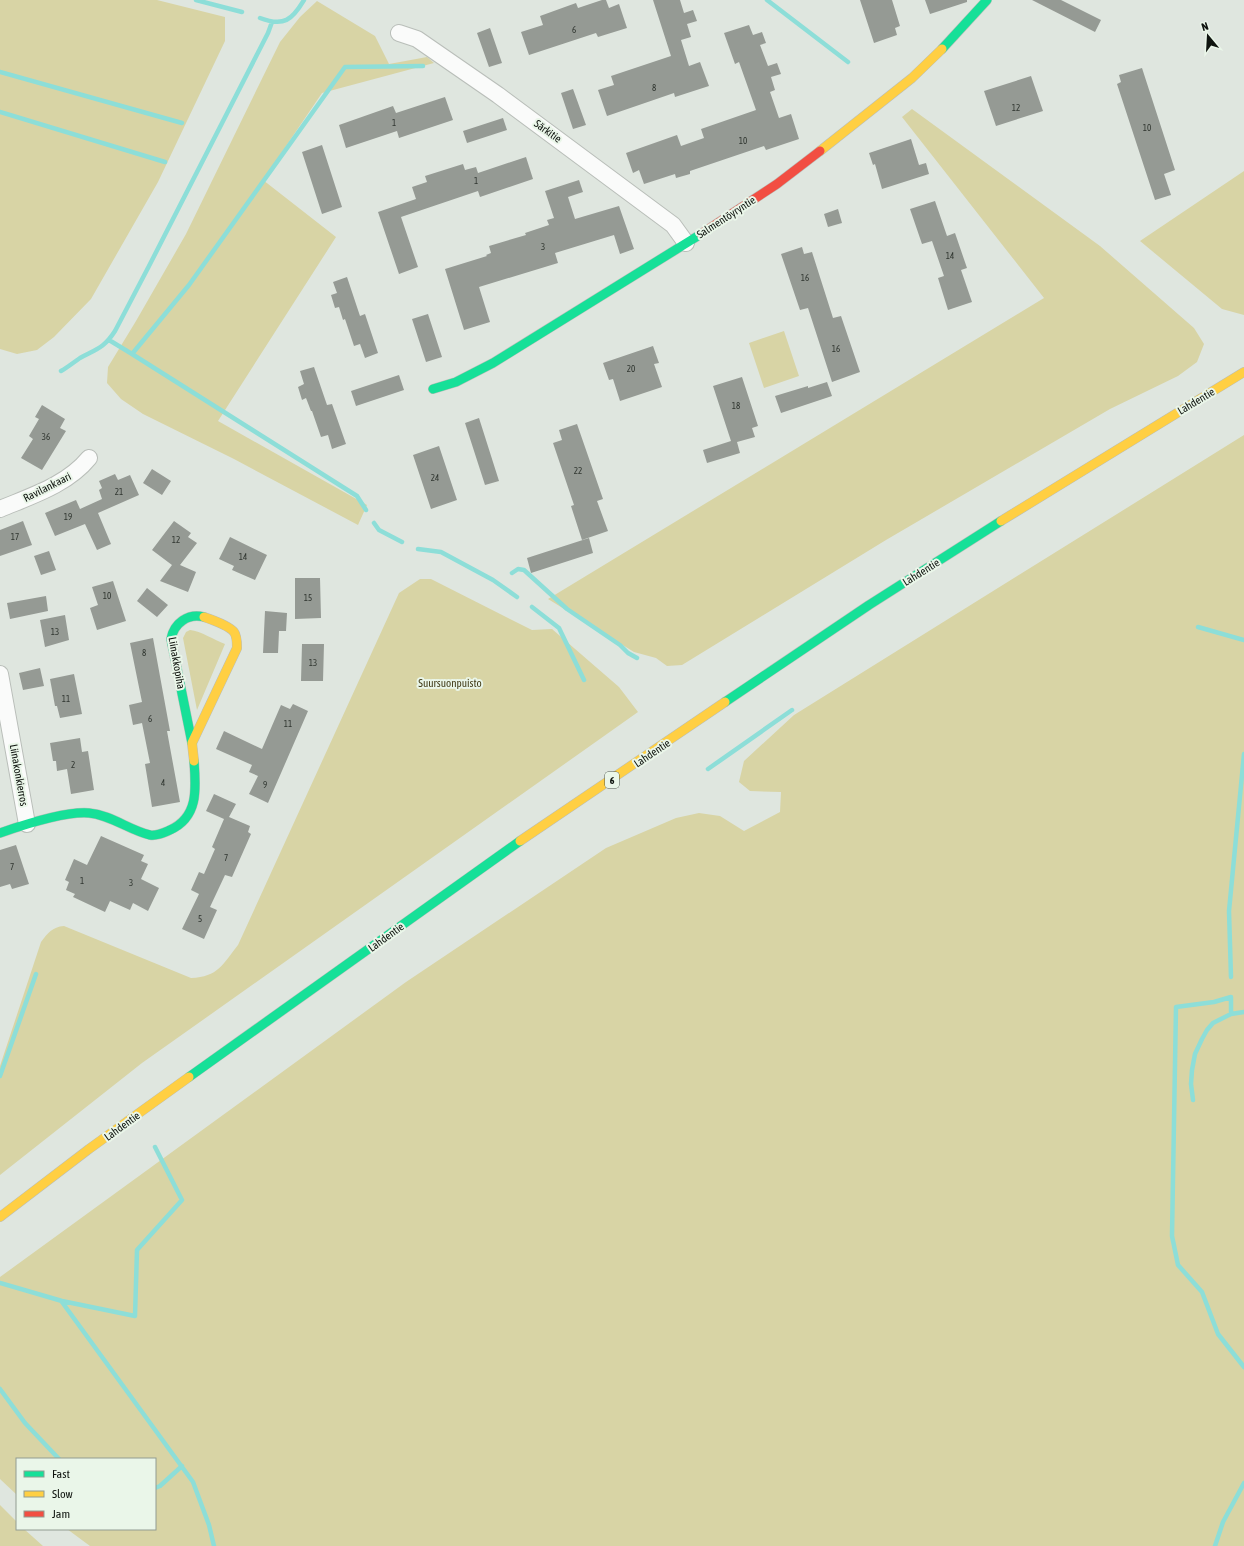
<svg xmlns="http://www.w3.org/2000/svg" width="1244" height="1546" font-family="'Asap Condensed',sans-serif">
  <style>
    .green { fill: #d8d4a5 }
    .lines { fill: none; stroke-linecap: round; stroke-linejoin: round }
    .stream { stroke: #8dded8; stroke-width: 4.5 }
    .building { fill: #959a94 }
    .street-casing { stroke: #b9beb9; stroke-width: 18 }
    .fast-casing { stroke: #b9beb9; stroke-width: 10 }
    .slow-casing { stroke: #b9beb9; stroke-width: 10 }
    .jam-casing { stroke: #b9beb9; stroke-width: 10 }
    .street { stroke: #fafbfa; stroke-width: 16 }
    .fast { stroke: #16e098; stroke-width: 9 }
    .slow { stroke: #ffcf43; stroke-width: 9 }
    .jam { stroke: #f24e42; stroke-width: 9 }
    .labels { text-anchor: middle; dominant-baseline: central; stroke-width: 4; stroke-linejoin: round; paint-order: stroke }
    .number-label { font-size: 9px; fill: #303630 }
    .shield { fill: #eaf6e9; stroke: #515850; stroke-width: 1 }
    .shield-label { font-size: 10px; font-weight: bold; fill: #0f140f }
    .street-label { font-size: 11px; fill: #0f140f; stroke: #eaf6e9 }
    .park-label { font-size: 11px; fill: #423c18; stroke: #eaf6e9 }
  </style>
  <rect width="100%" height="100%" fill="#dfe6df"/>
  <path class="green" d="M 0,0 L 157,0 L 225,17 L 225,41 L 158,182 L 91,299 L 54,337 L 37,350 L 17,354 L 0,349 Z
    M 317,1 L 375,36 L 389,64 L 427,57 L 434,63 L 322,93 L 263,180 L 336,237 L 218,421 L 367,505 L 358,525 L 234,459 L 143,414 L 121,399 L 107,383 L 108,367 L 136,321 L 186,234 L 280,42 L 300,17 Z
    M 912,109 L 1100,246 L 1194,328 L 1204,344 L 1197,362 L 1178,376 L 1110,409 L 886,540 L 682,665 L 667,666 L 656,658 L 634,652 L 548,599 L 1044,298 L 902,117 Z
    M 1244,171 L 1244,315 L 1222,309 L 1140,241 Z
    M 784,331 L 799,376 L 764,388 L 749,343 Z
    M 1244,435 L 1244,1546 L 90,1546 L 67,1529 L 155,1529 L 155,1459 L 17,1459 L 17,1495 L 0,1479 L 0,1277 L 406,982 L 606,848 L 676,818 L 699,813 L 720,816 L 744,831 L 780,812 L 781,792 L 750,791 L 739,782 L 744,761 L 794,715 Z
    M 420,579 L 431,579 L 532,630 L 552,629 L 619,687 L 638,712 L 142,1063 L 0,1175 L 0,1066 L 41,942 C 48,933 52,927 64,926 L 191,978 C 218,977 223,964 238,945 L 399,593 Z
    M 190,630 C 201,631 214,640 225,644 L 197,710 L 183,638 L 186,632 Z
    M 0,1505 L 17,1522 L 17,1529 L 24,1529 L 43,1546 L 0,1546 Z"/>
  <g class="lines">
    <path class="stream" d="M 196,0 L 242,12
      M 767,0 L 848,62
      M 260,18 C 284,27 292,20 304,0
      M 0,72 L 182,123
      M 0,112 L 165,162
      M 109,340 L 132,354 L 189,285 L 345,67 L 423,66
      M 132,354 L 357,496 L 366,510
      M 61,371 C 68,367 74,362 80,358 C 97,349 104,348 115,331 L 149,266 L 268,33 L 272,22
      M 374,523 L 379,530 L 402,542
      M 418,549 L 441,552 L 493,580 L 517,597
      M 512,573 L 518,569 L 524,570 L 567,609 L 620,645 L 628,653 L 637,658
      M 532,607 L 559,628 L 584,680
      M 1198,627 L 1244,640
      M 708,769 L 792,710
      M 1231,977 L 1229,911 L 1244,754
      M 1231,1014 L 1244,1012
      M 0,1076 L 36,974
      M 1193,1100 L 1191,1084 L 1192,1070 L 1195,1054 L 1202,1039 L 1207,1030 L 1213,1023 L 1231,1014 L 1231,997 L 1214,1002 L 1176,1007 L 1172,1236 L 1178,1265 L 1202,1292 L 1218,1334 L 1244,1367
      M 0,1283 L 62,1301 L 135,1316 L 137,1250 L 182,1200 L 155,1147
      M 62,1302 L 193,1482 L 209,1525 L 214,1546
      M 0,1389 L 25,1423 L 59,1459
      M 155,1488 L 160,1486 L 182,1466
      M 1215,1546 L 1223,1522 L 1244,1483"/>
  </g>
  <path class="building" d="M 602,0 L 606,0 L 609,8 L 619,4 L 627,28 L 598,37 L 596,33 L 529,55 L 521,32 L 543,25 L 540,16 L 576,3 L 578,8 Z
    M 653,0 L 680,0 L 684,13 L 693,10 L 697,21 L 687,24 L 691,37 L 681,40 L 689,66 L 700,62 L 709,86 L 675,97 L 674,93 L 607,116 L 598,90 L 614,85 L 611,76 L 671,56 Z
    M 860,0 L 892,0 L 900,26 L 895,28 L 897,35 L 874,43 Z
    M 925,0 L 967,0 L 967,2 L 930,14 Z
    M 1032,0 L 1061,0 L 1101,20 L 1095,32 Z
    M 749,25 L 753,35 L 762,32 L 766,43 L 760,45 L 768,66 L 777,63 L 781,74 L 771,77 L 775,90 L 770,92 L 779,118 L 791,114 L 799,139 L 766,150 L 764,146 L 690,171 L 690,174 L 676,178 L 675,174 L 644,184 L 639,170 L 633,173 L 626,153 L 677,135 L 681,146 L 704,138 L 701,129 L 756,110 L 739,62 L 735,64 L 724,33 Z
    M 490,28 L 502,63 L 489,67 L 477,33 Z
    M 1142,68 L 1175,170 L 1164,174 L 1171,195 L 1155,200 L 1117,84 L 1121,82 L 1119,75 Z
    M 1031,76 L 1043,111 L 996,126 L 984,91 Z
    M 573,89 L 586,125 L 573,129 L 561,93 Z
    M 445,97 L 453,120 L 399,138 L 397,131 L 346,148 L 339,125 L 393,106 L 396,113 Z
    M 503,118 L 507,130 L 467,143 L 463,131 Z
    M 911,139 L 919,165 L 926,163 L 929,174 L 882,189 L 875,164 L 873,165 L 869,153 Z
    M 322,145 L 342,207 L 322,214 L 302,152 Z
    M 526,157 L 533,179 L 480,197 L 478,191 L 401,217 L 418,267 L 399,274 L 378,212 L 416,199 L 412,187 L 427,182 L 425,176 L 463,164 L 465,170 L 476,167 L 478,173 Z
    M 579,180 L 583,192 L 568,197 L 575,219 L 619,206 L 634,249 L 620,254 L 614,235 L 555,253 L 558,263 L 479,287 L 490,322 L 464,330 L 445,269 L 487,256 L 486,255 L 491,253 L 489,246 L 526,235 L 525,233 L 549,225 L 547,220 L 554,218 L 545,191 Z
    M 935,201 L 947,236 L 955,233 L 967,268 L 961,270 L 972,302 L 948,310 L 938,278 L 944,276 L 932,241 L 922,244 L 910,209 Z
    M 838,209 L 842,223 L 828,227 L 824,214 Z
    M 802,247 L 804,254 L 812,252 L 833,318 L 841,316 L 860,372 L 832,382 L 808,308 L 800,310 L 781,254 Z
    M 347,277 L 360,316 L 365,314 L 378,353 L 365,358 L 360,344 L 354,346 L 345,319 L 343,320 L 339,307 L 335,308 L 331,295 L 337,293 L 333,282 Z
    M 428,314 L 442,357 L 426,362 L 412,319 Z
    M 653,346 L 659,363 L 654,364 L 662,387 L 620,401 L 613,379 L 609,380 L 603,363 Z
    M 314,367 L 327,405 L 332,404 L 346,444 L 332,449 L 328,435 L 321,437 L 312,411 L 311,411 L 306,398 L 302,400 L 298,387 L 304,384 L 300,371 Z
    M 399,375 L 404,390 L 356,406 L 351,391 Z
    M 742,377 L 758,426 L 752,428 L 755,437 L 737,442 L 740,453 L 707,463 L 703,450 L 731,441 L 713,386 Z
    M 827,382 L 832,396 L 781,413 L 775,396 L 808,386 L 808,388 Z
    M 42,405 L 65,419 L 60,428 L 66,431 L 42,470 L 21,458 L 33,439 L 29,436 L 39,419 L 35,417 Z
    M 479,418 L 499,481 L 485,485 L 465,423 Z
    M 577,424 L 603,499 L 597,501 L 608,531 L 582,540 L 571,506 L 574,505 L 553,443 L 562,440 L 559,430 Z
    M 439,446 L 457,500 L 431,509 L 413,455 Z
    M 152,469 L 171,481 L 162,495 L 143,483 Z
    M 115,474 L 118,480 L 130,475 L 139,495 L 98,513 L 111,544 L 97,550 L 85,524 L 55,536 L 45,513 L 76,500 L 80,509 L 102,499 L 99,490 L 102,488 L 99,481 Z
    M 23,521 L 32,545 L 0,556 L 0,530 Z
    M 174,521 L 191,533 L 188,537 L 197,543 L 180,565 L 196,572 L 188,592 L 160,581 L 172,565 L 152,550 Z
    M 230,537 L 267,555 L 255,580 L 232,570 L 234,566 L 219,559 Z
    M 589,538 L 593,553 L 531,573 L 527,558 Z
    M 49,551 L 56,570 L 41,575 L 34,556 Z
    M 295,578 L 320,578 L 321,618 L 295,619 Z
    M 113,581 L 126,621 L 97,630 L 90,608 L 98,605 L 92,587 Z
    M 147,588 L 168,605 L 157,617 L 137,601 Z
    M 46,596 L 48,611 L 10,619 L 7,603 Z
    M 265,611 L 287,613 L 286,631 L 279,631 L 278,653 L 263,653 Z
    M 65,615 L 69,640 L 45,647 L 40,620 Z
    M 153,638 L 170,731 L 167,731 L 180,802 L 152,807 L 145,764 L 150,763 L 142,723 L 133,725 L 129,705 L 142,702 L 130,643 Z
    M 302,644 L 324,644 L 323,681 L 301,681 Z
    M 40,668 L 44,686 L 23,690 L 19,673 Z
    M 74,674 L 82,714 L 60,718 L 57,706 L 55,706 L 50,679 Z
    M 293,704 L 308,711 L 268,803 L 249,794 L 258,776 L 249,772 L 252,765 L 216,749 L 224,731 L 262,749 L 281,705 L 290,709 Z
    M 80,738 L 82,752 L 88,751 L 94,790 L 71,794 L 67,769 L 57,771 L 56,761 L 53,761 L 50,743 Z
    M 214,794 L 236,804 L 229,817 L 250,826 L 248,832 L 251,834 L 232,877 L 225,875 L 210,907 L 217,910 L 204,939 L 182,929 L 199,894 L 191,890 L 199,872 L 204,874 L 215,849 L 212,847 L 224,819 L 206,811 Z
    M 101,836 L 144,855 L 141,861 L 148,864 L 141,879 L 159,888 L 148,911 L 133,903 L 130,910 L 110,901 L 105,912 L 73,897 L 75,894 L 66,890 L 69,882 L 65,880 L 74,859 L 87,865 Z
    M 16,845 L 29,884 L 12,889 L 10,884 L 0,887 L 0,850 Z"/>
  <g class="lines">
    <defs>
      <path id="street" d="M 399,33 L 417,39 L 498,95 L 673,225 L 686,243
        M 0,509 C 31,496 67,485 89,458
        M 0,674 L 27,824"/>
      <path id="fast" d="M 942,49 L 987,0
        M 433,389 L 456,382 L 493,363 L 701,234
        M 725,702 L 869,605 L 1001,521
        M 192,743 L 171,639 C 174,623 188,613 204,617
        M 0,833 C 23,825 66,811 89,813 C 111,815 129,830 150,835 C 157,836 163,833 170,830 C 199,817 196,788 194,761
        M 189,1077 L 520,841"/>
      <path id="slow" d="M 820,151 L 912,78 L 942,49
        M 1001,521 L 1244,372
        M 194,761 L 192,743 L 237,648 C 237,643 237,636 234,632 C 228,625 213,620 204,617
        M 520,841 L 725,702
        M 0,1217 L 89,1149 L 189,1077"/>
      <path id="jam" d="M 701,234 L 777,184 L 820,151"/>
    </defs>
    <use href="#street" class="street-casing"/>
    <use href="#fast" class="fast-casing"/>
    <use href="#slow" class="slow-casing"/>
    <use href="#jam" class="jam-casing"/>
    <use href="#street" class="street"/>
    <use href="#fast" class="fast"/>
    <use href="#slow" class="slow"/>
    <use href="#jam" class="jam"/>
  </g>
  <g class="labels">
    <g class="number-label">
      <text x="574" y="30">6</text>
      <text x="654" y="88">8</text>
      <text x="1016" y="108">12</text>
      <text x="394" y="123">1</text>
      <text x="1147" y="128">10</text>
      <text x="743" y="141">10</text>
      <text x="476" y="181">1</text>
      <text x="543" y="247">3</text>
      <text x="950" y="256">14</text>
      <text x="805" y="278">16</text>
      <text x="836" y="349">16</text>
      <text x="631" y="369">20</text>
      <text x="736" y="406">18</text>
      <text x="46" y="437">36</text>
      <text x="578" y="471">22</text>
      <text x="435" y="478">24</text>
      <text x="119" y="492">21</text>
      <text x="68" y="517">19</text>
      <text x="15" y="537">17</text>
      <text x="176" y="540">12</text>
      <text x="243" y="557">14</text>
      <text x="107" y="596">10</text>
      <text x="308" y="598">15</text>
      <text x="55" y="632">13</text>
      <text x="144" y="653">8</text>
      <text x="313" y="663">13</text>
      <text x="66" y="699">11</text>
      <text x="150" y="719">6</text>
      <text x="288" y="724">11</text>
      <text x="73" y="765">2</text>
      <text x="163" y="783">4</text>
      <text x="265" y="785">9</text>
      <text x="226" y="858">7</text>
      <text x="12" y="867">7</text>
      <text x="82" y="881">1</text>
      <text x="131" y="883">3</text>
      <text x="200" y="919">5</text>
    </g>
    <rect class="shield" x="605" y="772" width="14" height="16" rx="3"/>
    <g class="shield-label">
      <text x="612" y="780">6</text>
    </g>
    <g class="street-label">
      <text transform="translate(548 131) rotate(36)">Särkitie</text>
      <text transform="translate(726 217) rotate(-33)">Salmentöyryntie</text>
      <text transform="translate(1196 401) rotate(-31)">Lahdentie</text>
      <text transform="translate(47 487) rotate(-27)">Ravilankaari</text>
      <text transform="translate(921 572) rotate(-32)">Lahdentie</text>
      <text transform="translate(177 663) rotate(80)">Liinakkopiha</text>
      <text transform="translate(652 753) rotate(-34)">Lahdentie</text>
      <text transform="translate(19 775) rotate(80)">Liinakonkierros</text>
      <text transform="translate(386 937) rotate(-36)">Lahdentie</text>
      <text transform="translate(122 1126) rotate(-36)">Lahdentie</text>
    </g>
    <g class="park-label">
      <text x="450" y="683">Suursuonpuisto</text>
    </g>
  </g>
  <rect x="16" y="1458" width="140" height="72" fill="#eaf6e9" stroke="#929c92"/>
  <rect x="24" y="1471" width="20" height="6" fill="#16e098" stroke="#929c92"/>
  <text x="52" y="1478" font-size="12" fill="#0f140f">Fast</text>
  <rect x="24" y="1491" width="20" height="6" fill="#ffcf43" stroke="#929c92"/>
  <text x="52" y="1498" font-size="12" fill="#0f140f">Slow</text>
  <rect x="24" y="1511" width="20" height="6" fill="#f24e42" stroke="#929c92"/>
  <text x="52" y="1518" font-size="12" fill="#0f140f">Jam</text>
  <g transform="translate(1208 36) rotate(342)" stroke="#eaf6e9" stroke-width="3" paint-order="stroke">
  <path d="M0-3L7 15L0 10L-7 15Z" fill="#0f140f"/>
  <text y="-6" font-size="11" font-weight="bold" text-anchor="middle" fill="#0f140f">N</text>
  </g>
</svg>
